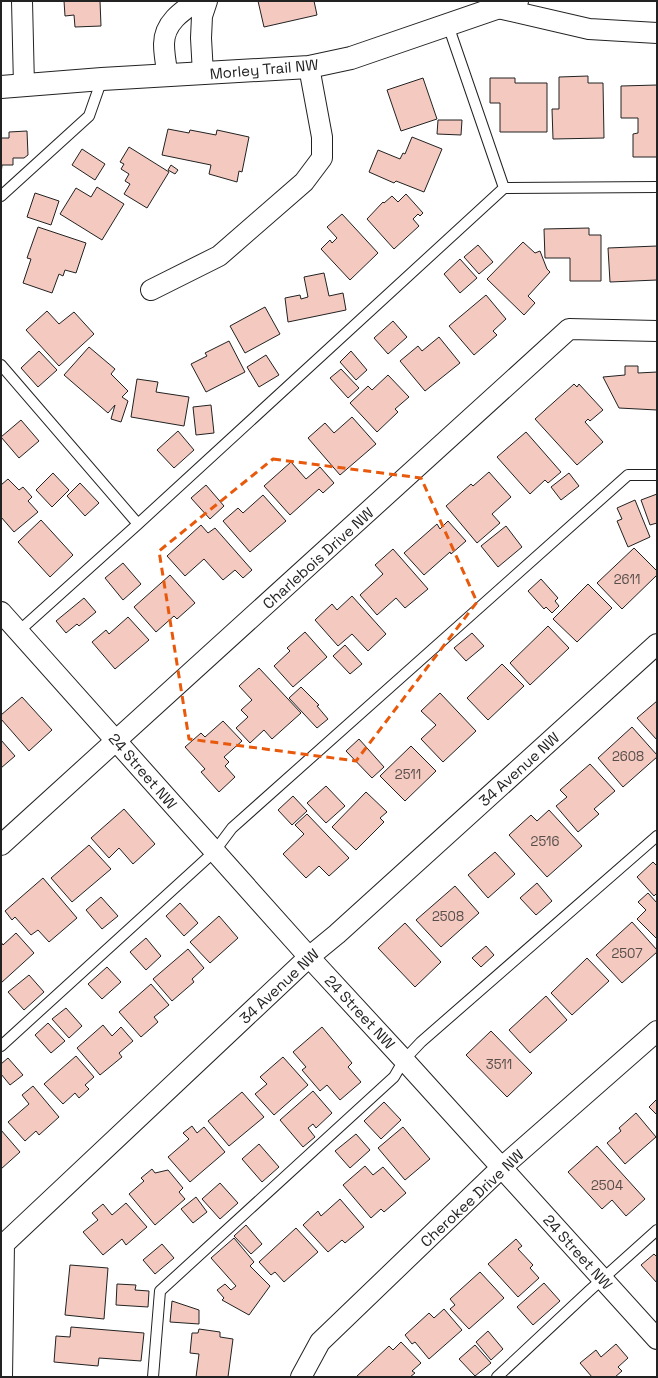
<svg xmlns="http://www.w3.org/2000/svg" width="658" height="1378" font-family="'Space Grotesk',sans-serif">
  <style>
    .building { fill: #f3c9c0; stroke: #222 }
    .lines { fill: none; stroke-linecap: round; stroke-linejoin: round }
    .lane-casing { stroke: #222; stroke-width: 12 }
    .street-casing { stroke: #222; stroke-width: 22 }
    .secondary-casing { stroke: #222; stroke-width: 24 }
    .lane { stroke: #fff; stroke-width: 10 }
    .street { stroke: #fff; stroke-width: 20 }
    .secondary { stroke: #fff; stroke-width: 22 }
    .marked { fill: none; stroke: #e8590c; stroke-width: 3; stroke-dasharray: 8 5; stroke-linejoin: round }
    .labels { text-anchor: middle; dominant-baseline: central; stroke-width: 3; stroke-linejoin: round; paint-order: stroke }
    .number-label { font-size: 13px; fill: #564c4a }
    .street-label { font-size: 15px; fill: #222; stroke: #fff }
  </style>
  <rect width="100%" height="100%" fill="#fff"/>
  <path class="building" d="M 64,1 L 100,1 L 101,26 L 75,27 L 74,15 L 65,16 Z
    M 258,1 L 314,1 L 317,15 L 264,27 Z
    M 588,76 L 588,83 L 603,83 L 604,138 L 553,139 L 552,109 L 559,109 L 559,77 Z
    M 423,78 L 437,119 L 401,131 L 387,90 Z
    M 490,78 L 515,78 L 515,83 L 547,83 L 547,132 L 500,132 L 500,103 L 490,103 Z
    M 657,85 L 657,157 L 633,157 L 633,134 L 638,133 L 638,118 L 621,118 L 621,86 Z
    M 438,120 L 462,120 L 461,135 L 437,134 Z
    M 168,129 L 189,133 L 190,130 L 216,135 L 217,130 L 249,137 L 242,172 L 239,171 L 237,182 L 209,174 L 211,165 L 162,155 Z
    M 27,131 L 28,155 L 24,158 L 13,158 L 13,165 L 2,165 L 1,174 L 1,138 L 9,138 L 9,132 Z
    M 412,137 L 442,149 L 424,192 L 396,181 L 394,183 L 369,172 L 378,150 L 400,159 L 403,153 L 405,154 Z
    M 129,147 L 169,172 L 147,208 L 124,194 L 130,184 L 125,181 L 129,174 L 121,169 L 124,164 L 120,162 Z
    M 82,149 L 105,164 L 95,180 L 72,165 Z
    M 171,165 L 178,170 L 175,174 L 168,170 Z
    M 97,187 L 124,204 L 102,240 L 60,214 L 76,188 L 91,197 Z
    M 35,193 L 59,201 L 51,225 L 27,217 Z
    M 406,194 L 423,213 L 420,216 L 418,214 L 413,219 L 419,226 L 394,249 L 367,219 L 383,202 L 384,203 L 392,196 L 398,202 Z
    M 342,214 L 378,253 L 350,280 L 321,249 L 330,240 L 332,243 L 337,238 L 327,227 Z
    M 38,227 L 86,243 L 76,273 L 65,270 L 63,276 L 59,274 L 52,293 L 23,283 L 31,259 L 27,258 Z
    M 589,228 L 589,235 L 601,235 L 601,281 L 570,281 L 570,258 L 545,258 L 544,229 Z
    M 523,242 L 535,253 L 540,251 L 547,269 L 550,272 L 528,296 L 535,303 L 524,315 L 487,279 Z
    M 478,245 L 493,262 L 479,274 L 464,257 Z
    M 657,246 L 657,280 L 610,282 L 608,248 Z
    M 460,259 L 477,278 L 460,293 L 444,274 Z
    M 324,273 L 329,296 L 343,293 L 346,310 L 288,322 L 285,298 L 300,295 L 301,299 L 308,297 L 304,277 Z
    M 486,295 L 506,319 L 493,331 L 497,335 L 474,355 L 449,326 Z
    M 265,307 L 280,334 L 245,353 L 230,326 Z
    M 47,311 L 59,324 L 74,312 L 94,334 L 59,366 L 26,330 Z
    M 393,321 L 407,337 L 388,354 L 374,338 Z
    M 439,337 L 460,363 L 425,391 L 400,361 L 418,346 L 422,351 Z
    M 229,341 L 245,372 L 206,392 L 191,364 L 207,356 L 205,353 Z
    M 89,347 L 115,369 L 111,374 L 128,391 L 122,397 L 128,401 L 121,422 L 111,419 L 115,405 L 108,413 L 64,375 Z
    M 39,351 L 57,370 L 38,387 L 21,368 Z
    M 351,351 L 367,370 L 356,380 L 340,362 Z
    M 266,355 L 279,375 L 259,387 L 247,367 Z
    M 625,366 L 638,366 L 638,373 L 657,372 L 657,410 L 619,408 L 603,377 L 625,375 Z
    M 341,369 L 359,388 L 348,398 L 330,378 Z
    M 388,375 L 409,397 L 395,409 L 398,412 L 377,432 L 350,403 L 368,386 L 372,390 Z
    M 137,379 L 158,382 L 156,392 L 189,397 L 184,426 L 131,417 Z
    M 574,384 L 577,387 L 579,384 L 603,410 L 590,421 L 588,419 L 585,422 L 603,442 L 577,465 L 535,419 Z
    M 211,405 L 214,433 L 196,435 L 193,407 Z
    M 352,417 L 376,444 L 340,475 L 308,438 L 325,423 L 334,433 Z
    M 21,420 L 39,441 L 19,458 L 1,437 Z
    M 178,431 L 194,450 L 174,468 L 157,450 Z
    M 526,432 L 561,472 L 548,483 L 545,480 L 530,494 L 497,457 Z
    M 291,462 L 306,479 L 320,467 L 334,483 L 323,493 L 319,489 L 290,515 L 264,486 Z
    M 489,472 L 511,497 L 492,514 L 500,523 L 477,543 L 446,506 L 471,484 L 473,486 Z
    M 53,473 L 69,490 L 52,507 L 36,490 Z
    M 569,473 L 579,486 L 561,500 L 551,487 Z
    M 8,479 L 19,490 L 23,487 L 32,497 L 28,501 L 38,512 L 14,532 L 1,517 L 1,485 Z
    M 80,483 L 99,503 L 85,516 L 67,496 Z
    M 206,485 L 224,506 L 210,519 L 191,498 Z
    M 657,494 L 657,523 L 650,525 L 641,500 Z
    M 263,495 L 286,521 L 250,552 L 223,521 L 238,508 L 243,513 Z
    M 635,500 L 650,537 L 628,547 L 617,521 L 622,519 L 617,508 Z
    M 41,520 L 73,555 L 50,577 L 18,542 Z
    M 448,521 L 466,541 L 451,554 L 450,552 L 424,575 L 404,553 L 437,524 L 440,529 Z
    M 201,525 L 208,533 L 215,528 L 252,570 L 243,578 L 235,570 L 223,580 L 204,559 L 185,576 L 167,556 Z
    M 506,526 L 522,547 L 498,567 L 481,546 Z
    M 634,548 L 657,571 L 657,575 L 622,609 L 597,583 Z
    M 393,549 L 428,589 L 405,608 L 396,598 L 377,615 L 360,595 L 383,574 L 375,565 Z
    M 123,563 L 141,584 L 123,600 L 105,578 Z
    M 170,575 L 195,603 L 177,619 L 174,616 L 156,632 L 134,607 Z
    M 541,579 L 558,598 L 555,601 L 559,606 L 552,613 L 546,607 L 544,609 L 528,591 Z
    M 588,584 L 612,608 L 577,642 L 553,619 Z
    M 352,596 L 386,634 L 368,651 L 352,634 L 338,646 L 315,620 L 332,604 L 337,610 Z
    M 84,598 L 96,612 L 79,626 L 77,624 L 66,633 L 56,621 Z
    M 128,617 L 149,640 L 115,669 L 92,642 L 106,630 L 109,634 Z
    M 548,626 L 569,648 L 530,685 L 510,663 Z
    M 305,632 L 327,657 L 293,687 L 274,666 L 290,651 L 287,648 Z
    M 472,633 L 484,646 L 466,661 L 454,648 Z
    M 345,645 L 362,664 L 350,674 L 333,656 Z
    M 502,664 L 524,686 L 488,720 L 467,698 Z
    M 259,668 L 301,713 L 272,739 L 264,730 L 250,743 L 236,728 L 248,717 L 241,710 L 252,700 L 239,686 Z
    M 301,687 L 319,705 L 317,706 L 328,719 L 317,728 L 289,698 Z
    M 440,693 L 476,731 L 443,762 L 421,739 L 436,725 L 421,711 Z
    M 22,697 L 52,730 L 29,751 L 1,719 L 1,715 Z
    M 657,701 L 657,740 L 637,718 Z
    M 223,721 L 242,741 L 224,757 L 229,762 L 225,766 L 235,777 L 219,792 L 201,772 L 205,769 L 185,747 L 201,733 L 205,737 Z
    M 632,727 L 657,755 L 657,757 L 623,787 L 598,758 Z
    M 359,739 L 384,767 L 372,778 L 346,751 Z
    M 1,740 L 15,756 L 1,768 Z
    M 411,746 L 436,771 L 405,801 L 380,776 Z
    M 590,764 L 615,791 L 594,809 L 599,814 L 578,832 L 556,806 L 567,797 L 560,790 Z
    M 326,786 L 345,806 L 326,823 L 307,803 Z
    M 366,792 L 387,812 L 380,818 L 384,822 L 356,850 L 332,827 Z
    M 293,796 L 307,811 L 292,825 L 278,810 Z
    M 124,809 L 155,844 L 133,864 L 119,848 L 109,858 L 91,838 Z
    M 549,810 L 582,846 L 547,877 L 509,835 L 531,815 L 537,821 Z
    M 307,814 L 349,858 L 329,876 L 319,866 L 306,878 L 283,854 L 304,834 L 295,825 Z
    M 89,845 L 111,869 L 72,902 L 51,878 Z
    M 495,852 L 515,874 L 488,898 L 468,875 Z
    M 653,862 L 657,866 L 657,893 L 654,896 L 637,877 Z
    M 43,878 L 77,918 L 49,942 L 38,930 L 31,935 L 15,917 L 12,920 L 5,911 Z
    M 537,883 L 552,901 L 536,915 L 520,898 Z
    M 455,886 L 479,913 L 441,947 L 416,920 Z
    M 648,893 L 657,903 L 657,939 L 637,919 L 646,910 L 638,902 Z
    M 101,897 L 118,916 L 102,929 L 86,910 Z
    M 180,903 L 198,923 L 184,936 L 166,916 Z
    M 219,916 L 238,938 L 210,963 L 190,942 Z
    M 632,922 L 657,950 L 657,952 L 622,983 L 596,955 Z
    M 405,923 L 441,962 L 415,987 L 378,948 Z
    M 16,933 L 34,953 L 1,983 L 1,942 L 3,945 Z
    M 146,938 L 161,956 L 146,970 L 130,952 Z
    M 486,946 L 494,955 L 481,967 L 472,958 Z
    M 188,949 L 204,968 L 192,979 L 194,982 L 172,1001 L 153,979 Z
    M 587,958 L 609,981 L 572,1015 L 551,993 Z
    M 107,967 L 121,982 L 102,999 L 88,984 Z
    M 29,975 L 44,992 L 24,1010 L 8,992 Z
    M 151,984 L 169,1005 L 154,1017 L 158,1022 L 141,1037 L 119,1012 Z
    M 546,996 L 567,1020 L 530,1053 L 509,1030 Z
    M 66,1008 L 82,1026 L 69,1038 L 52,1019 Z
    M 48,1023 L 65,1041 L 51,1053 L 35,1035 Z
    M 103,1025 L 112,1036 L 121,1027 L 133,1041 L 119,1053 L 122,1057 L 100,1075 L 77,1048 Z
    M 322,1027 L 352,1063 L 348,1067 L 361,1082 L 340,1100 L 327,1085 L 320,1091 L 302,1070 L 306,1067 L 293,1052 Z
    M 491,1031 L 532,1073 L 507,1097 L 466,1055 Z
    M 76,1056 L 94,1077 L 85,1085 L 89,1089 L 79,1098 L 75,1093 L 63,1104 L 44,1084 Z
    M 283,1057 L 308,1085 L 274,1115 L 255,1094 L 267,1084 L 260,1077 Z
    M 8,1058 L 23,1075 L 10,1085 L 1,1074 L 1,1064 Z
    M 33,1086 L 59,1117 L 39,1135 L 36,1131 L 25,1141 L 8,1122 L 29,1104 L 22,1095 Z
    M 313,1091 L 332,1113 L 316,1128 L 313,1124 L 308,1128 L 315,1137 L 303,1147 L 280,1120 Z
    M 242,1092 L 264,1117 L 229,1146 L 208,1121 Z
    M 657,1099 L 657,1115 L 649,1107 Z
    M 384,1102 L 401,1120 L 381,1139 L 364,1121 Z
    M 636,1113 L 656,1137 L 625,1164 L 607,1143 L 621,1131 L 619,1128 Z
    M 192,1126 L 197,1133 L 204,1127 L 225,1152 L 190,1182 L 168,1157 L 189,1139 L 183,1133 Z
    M 403,1127 L 430,1159 L 405,1180 L 378,1148 Z
    M 1,1130 L 20,1152 L 1,1169 Z
    M 356,1134 L 370,1150 L 350,1168 L 335,1151 Z
    M 259,1144 L 279,1167 L 262,1182 L 242,1159 Z
    M 597,1146 L 645,1199 L 626,1216 L 612,1200 L 602,1209 L 568,1172 Z
    M 365,1166 L 373,1175 L 383,1167 L 406,1193 L 384,1212 L 381,1209 L 371,1218 L 343,1185 Z
    M 152,1169 L 155,1173 L 168,1170 L 183,1188 L 179,1192 L 185,1199 L 155,1225 L 129,1194 L 144,1181 L 141,1178 Z
    M 220,1183 L 238,1203 L 220,1219 L 202,1199 Z
    M 196,1197 L 207,1212 L 193,1223 L 181,1209 Z
    M 340,1199 L 364,1227 L 345,1243 L 342,1240 L 328,1252 L 303,1225 L 318,1211 L 321,1216 Z
    M 126,1203 L 147,1227 L 126,1245 L 122,1239 L 103,1255 L 83,1232 L 98,1220 L 92,1213 L 103,1204 L 112,1215 Z
    M 246,1225 L 262,1244 L 251,1254 L 234,1236 Z
    M 296,1228 L 318,1252 L 284,1282 L 275,1272 L 271,1275 L 259,1262 Z
    M 234,1238 L 254,1262 L 250,1266 L 270,1286 L 249,1315 L 222,1300 L 224,1298 L 217,1290 L 225,1284 L 231,1290 L 236,1286 L 211,1258 Z
    M 516,1239 L 522,1246 L 518,1249 L 533,1265 L 530,1268 L 539,1278 L 518,1297 L 488,1264 Z
    M 162,1244 L 174,1258 L 155,1274 L 143,1260 Z
    M 654,1254 L 657,1257 L 657,1283 L 641,1265 Z
    M 70,1265 L 108,1268 L 104,1319 L 65,1315 Z
    M 480,1272 L 504,1298 L 469,1329 L 450,1309 L 455,1305 L 450,1299 Z
    M 544,1283 L 560,1301 L 533,1325 L 517,1307 Z
    M 117,1284 L 136,1285 L 135,1290 L 149,1291 L 148,1307 L 116,1305 Z
    M 172,1301 L 199,1310 L 199,1324 L 170,1322 Z
    M 444,1309 L 462,1330 L 429,1359 L 415,1342 L 412,1344 L 405,1335 L 429,1313 L 434,1318 Z
    M 71,1327 L 144,1333 L 141,1361 L 99,1358 L 98,1366 L 54,1362 L 56,1336 L 70,1337 Z
    M 199,1329 L 220,1332 L 220,1337 L 233,1339 L 228,1377 L 196,1377 L 199,1354 L 190,1353 L 192,1333 L 198,1333 Z
    M 488,1331 L 503,1349 L 491,1360 L 476,1342 Z
    M 401,1342 L 421,1363 L 412,1371 L 415,1373 L 410,1377 L 356,1377 L 389,1346 L 393,1350 Z
    M 616,1344 L 628,1358 L 618,1367 L 622,1371 L 615,1377 L 592,1377 L 580,1363 L 596,1350 L 601,1357 Z
    M 475,1345 L 491,1363 L 475,1376 L 459,1359 Z"/>
  <g class="lines">
    <defs>
      <path id="lane" d="M 504,188 L 657,187
        M 1,196 L 89,116 L 102,79
        M 1,365 L 138,524
        M 19,631 L 138,524 L 504,188 L 448,25
        M 1,1046 L 214,852 L 232,828 L 628,475 L 657,475
        M 153,1377 L 160,1291 L 394,1077 L 404,1060 L 421,1042 L 657,836
        M 497,1377 L 589,1291 L 657,1230"/>
      <path id="street" d="M 22,1 L 24,86
        M 498,8 L 589,29 L 657,33
        M 203,74 L 201,38 L 202,16 L 207,1
        M 168,76 C 166,65 164,55 164,44 C 164,23 182,11 197,1
        M 151,290 L 219,256 L 304,182 L 322,158 L 322,137 L 309,67
        M 1,612 L 309,957 L 404,1060 L 657,1339
        M 1,845 L 569,329 L 657,331
        M 2,1377 L 4,1244 L 309,957 L 337,934 L 657,644
        M 301,1377 L 320,1342 L 501,1168 L 657,1031"/>
      <path id="secondary" d="M 1,87 L 102,79 L 309,67 L 351,58 L 517,1"/>
    </defs>
    <use href="#lane" class="lane-casing"/>
    <use href="#street" class="street-casing"/>
    <use href="#secondary" class="secondary-casing"/>
    <use href="#lane" class="lane"/>
    <use href="#street" class="street"/>
    <use href="#secondary" class="secondary"/>
  </g>
  <path class="marked" d="M 273,459 L 421,478 L 477,602 L 356,761 L 189,739 L 159,551 Z"/>
  <g class="labels">
    <g class="number-label">
      <text x="627" y="579">2611</text>
      <text x="628" y="756">2608</text>
      <text x="408" y="774">2511</text>
      <text x="545" y="841">2516</text>
      <text x="448" y="916">2508</text>
      <text x="627" y="953">2507</text>
      <text x="499" y="1064">3511</text>
      <text x="607" y="1185">2504</text>
    </g>
    <g class="street-label">
      <text transform="translate(264 69) rotate(-5)">Morley Trail NW</text>
      <text transform="translate(318 558) rotate(-42)">Charlebois Drive NW</text>
      <text transform="translate(519 769) rotate(-42)">34 Avenue NW</text>
      <text transform="translate(143 771) rotate(49)">24 Street NW</text>
      <text transform="translate(279 986) rotate(-43)">34 Avenue NW</text>
      <text transform="translate(360 1012) rotate(47)">24 Street NW</text>
      <text transform="translate(472 1198) rotate(-43)">Cherokee Drive NW</text>
      <text transform="translate(578 1252) rotate(48)">24 Street NW</text>
    </g>
  </g>
  <rect width="658" height="1378" fill="none" stroke="#222222" stroke-width="4"/>
</svg>
